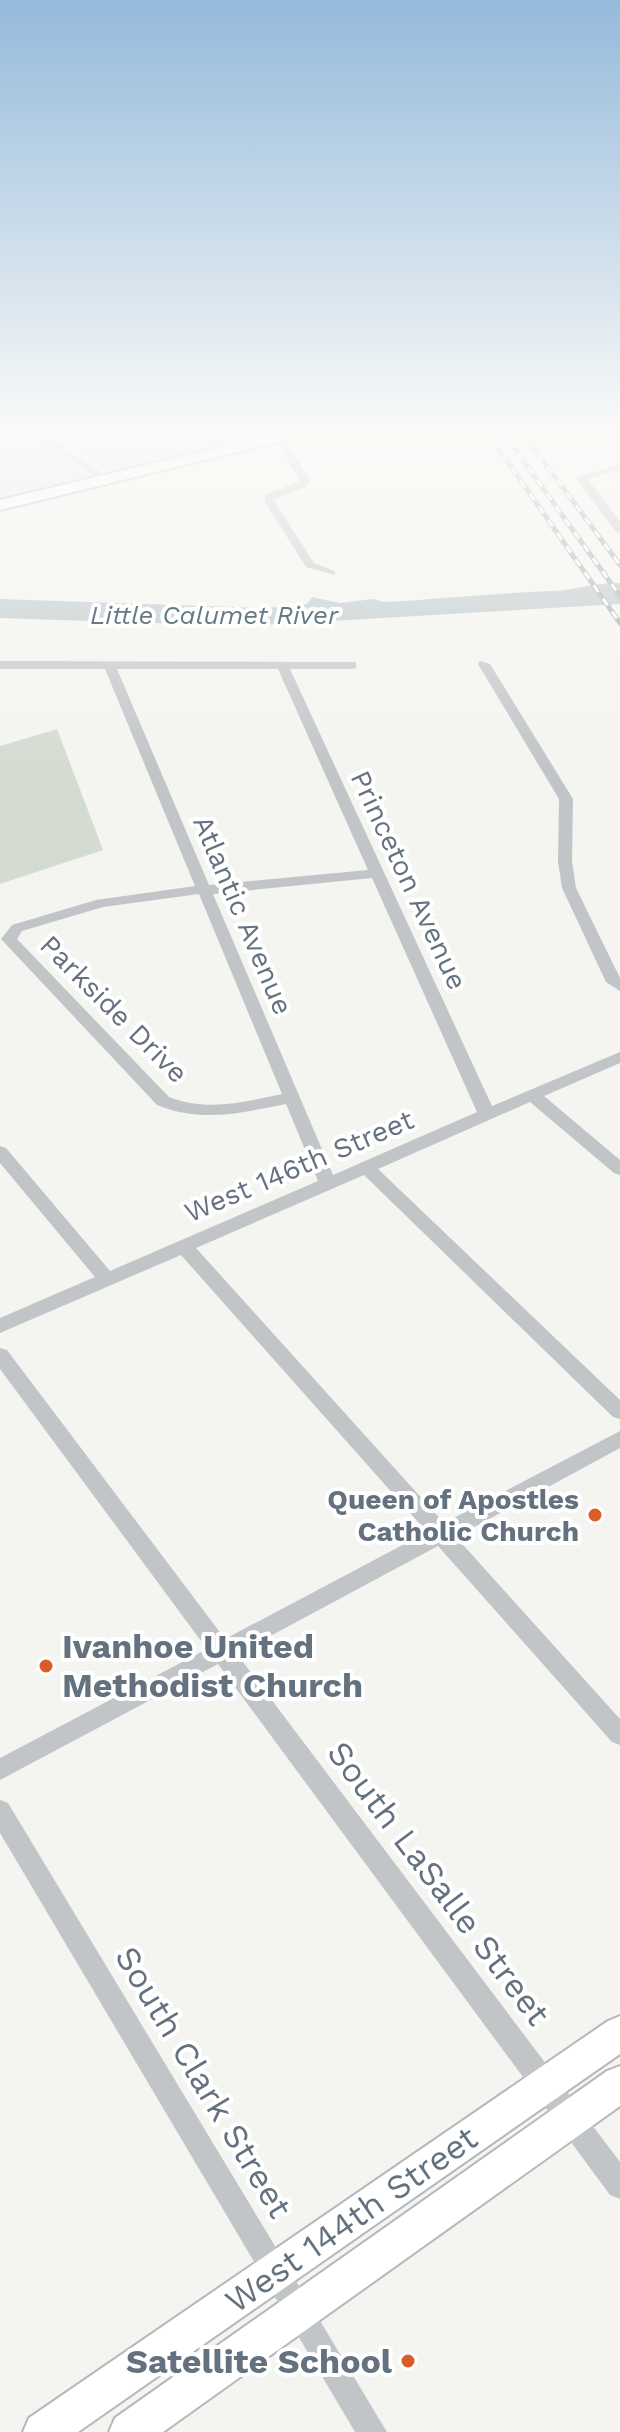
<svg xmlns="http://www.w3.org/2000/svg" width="620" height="2432" font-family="'Work Sans',sans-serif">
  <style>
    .built { fill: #e4e5e4 }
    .green { fill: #d4dbd1 }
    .water { fill: #bac4c8 }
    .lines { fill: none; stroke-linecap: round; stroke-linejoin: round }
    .secondary-casing { stroke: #b4b8bc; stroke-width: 4 }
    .primary-casing { stroke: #b2b6ba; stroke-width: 4 }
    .street { fill: #c2c5c8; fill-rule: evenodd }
    .secondary { fill: #fff; fill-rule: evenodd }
    .primary { fill: #fff; fill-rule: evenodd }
    .rail-casing { stroke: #a2a7ac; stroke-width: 5 }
    .rail { stroke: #fff; stroke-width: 3; stroke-dasharray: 8; stroke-linecap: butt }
    .poi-dot { fill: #db5c29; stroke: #fff; stroke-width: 3 }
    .labels { text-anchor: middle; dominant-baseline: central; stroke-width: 8; stroke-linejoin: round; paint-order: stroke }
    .far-water-label { font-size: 26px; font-style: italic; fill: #647a85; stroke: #fff }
    .street-label { font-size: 28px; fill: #647280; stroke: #fff }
    .poi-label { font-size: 28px; font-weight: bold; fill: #647280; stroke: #fff; text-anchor: end }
    .near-poi-label { font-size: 34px; font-weight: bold; fill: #647280; stroke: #fff; text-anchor: start }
    .near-street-label { font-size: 34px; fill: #647280; stroke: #fff }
  </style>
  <rect width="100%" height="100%" fill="#f4f4f0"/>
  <path class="built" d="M 0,428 L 22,428 L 91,476 L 0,501 Z
    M 44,428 L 301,428 L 113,474 Z"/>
  <path class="green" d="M 57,729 L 103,850 L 0,884 L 0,746 Z"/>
  <path class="water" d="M 620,583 L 620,604 L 246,626 L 0,618 L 0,599 L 265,608 L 307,604 L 312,597 L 340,603 L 373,599 L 384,602 C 440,599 496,593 552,591 C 575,590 596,582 620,583 Z"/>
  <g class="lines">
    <defs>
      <path id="secondary" d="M 620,2016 L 620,2054 L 78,2432 L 23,2432 L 29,2418 L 608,2021 Z
        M 620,2066 L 620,2106 L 163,2432 L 109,2432 L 115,2418 L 607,2071 Z"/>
      <path id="primary" d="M 301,428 L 326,428 L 324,431 L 0,510 L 0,500 Z"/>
    </defs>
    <use href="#secondary" class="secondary-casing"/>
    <use href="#primary" class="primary-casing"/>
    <path class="street" d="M 24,428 L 36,428 L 111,480 L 102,482 Z
      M 606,428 L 620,429 L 620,436 Z
      M 279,435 L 284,438 L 310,481 L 306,487 L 275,499 L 275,502 L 314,563 L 335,571 L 335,575 L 306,567 L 265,502 L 265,495 L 300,481 L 274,438 Z
      M 620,464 L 620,470 L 588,479 L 620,522 L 620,533 L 616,532 L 576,478 Z
      M 0,661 L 356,662 L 356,668 L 352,669 L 290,669 L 492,1106 L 620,1052 L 620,1063 L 544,1096 L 620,1160 L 620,1175 L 614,1173 L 530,1102 L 378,1169 L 620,1400 L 620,1419 L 613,1417 L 364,1175 L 196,1248 L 444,1523 L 620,1431 L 620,1448 L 456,1537 L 620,1719 L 620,1745 L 612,1742 L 438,1546 L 237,1654 L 620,2162 L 620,2199 L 610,2195 L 218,1664 L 0,1780 L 0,1758 L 207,1649 L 0,1369 L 0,1348 L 7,1350 L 225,1639 L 427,1532 L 181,1255 L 0,1333 L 0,1318 L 95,1277 L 0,1163 L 0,1146 L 6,1148 L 110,1271 L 318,1181 L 286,1104 C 241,1113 201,1123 157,1105 L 1,939 L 12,925 L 96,900 L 195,886 L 105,669 L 0,669 ZM 117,669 L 278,669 L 368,870 L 209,885 ZM 372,878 L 477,1112 L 333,1175 L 213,894 ZM 199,894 L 282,1094 C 244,1102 207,1112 169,1097 L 17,939 L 22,931 L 103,907 Z
      M 480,661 L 490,664 L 573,799 L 572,861 L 576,888 L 620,978 L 620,991 L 606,982 L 562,888 L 558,861 L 559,799 L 478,664 Z
      M 0,1800 L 8,1803 L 387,2432 L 355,2432 L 0,1833 Z"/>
    <use href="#secondary" class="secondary"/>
    <use href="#primary" class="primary"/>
    <defs>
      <path id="rail" d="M 484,428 L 620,623
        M 500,428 L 620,596
        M 519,428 L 620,565"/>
    </defs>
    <use href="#rail" class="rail-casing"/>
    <use href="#rail" class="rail"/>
  </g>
  <linearGradient id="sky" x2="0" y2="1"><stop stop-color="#95badb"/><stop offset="0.56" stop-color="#fafaf8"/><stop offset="1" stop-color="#fafaf8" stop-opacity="0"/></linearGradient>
  <rect width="620" height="769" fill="url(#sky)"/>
  <g class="poi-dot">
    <circle cx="595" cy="1515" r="8"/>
    <circle cx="46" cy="1666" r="8"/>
    <circle cx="408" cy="2361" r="8"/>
  </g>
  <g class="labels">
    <g class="far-water-label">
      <text x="214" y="615">Little Calumet River</text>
    </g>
    <g class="street-label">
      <text transform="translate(409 880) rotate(65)">Princeton Avenue</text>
      <text transform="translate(243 915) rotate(67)">Atlantic Avenue</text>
      <text transform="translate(114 1009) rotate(45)">Parkside Drive</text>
      <text transform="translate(299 1166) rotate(-23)">West 146th Street</text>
    </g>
    <g class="poi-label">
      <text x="579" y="1499">Queen of Apostles<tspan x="579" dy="32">Catholic Church</tspan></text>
    </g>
    <g class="near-poi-label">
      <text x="62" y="1646">Ivanhoe United<tspan x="62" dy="39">Methodist Church</tspan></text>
      <text x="392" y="2361" text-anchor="end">Satellite School</text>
    </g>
    <g class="near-street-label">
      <text transform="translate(439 1883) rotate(53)">South LaSalle Street</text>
      <text transform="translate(204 2082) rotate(59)">South Clark Street</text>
      <text transform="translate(351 2219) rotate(-35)">West 144th Street</text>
    </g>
  </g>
</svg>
